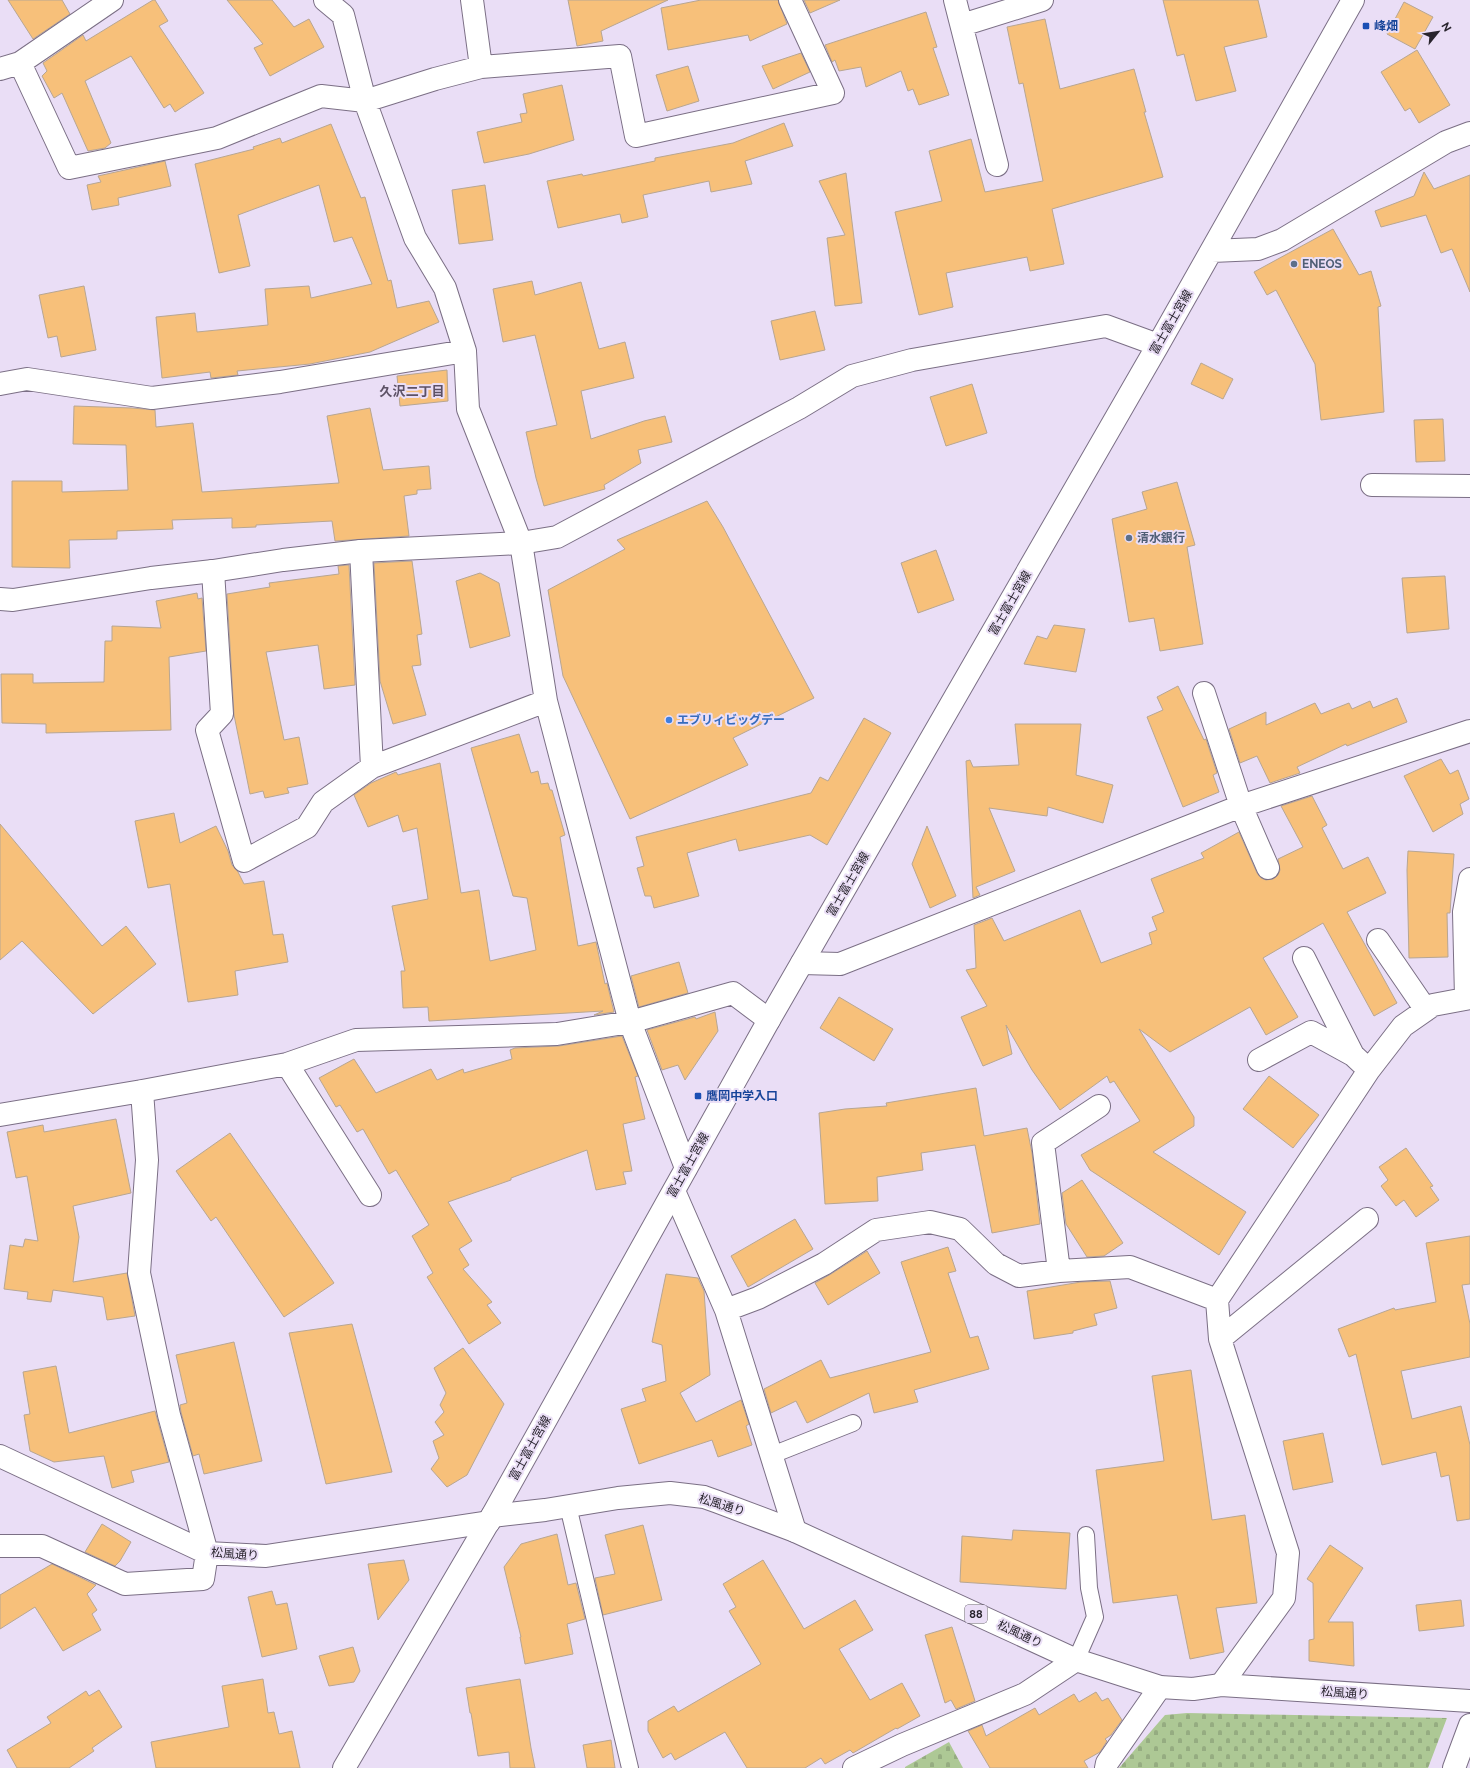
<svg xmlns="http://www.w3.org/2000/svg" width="1470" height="1768" font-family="Raleway,'Noto Sans JP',sans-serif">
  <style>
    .cemetery { fill: url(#cemetery-stones) }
    .building { fill: #f7c07a; stroke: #b8a692 }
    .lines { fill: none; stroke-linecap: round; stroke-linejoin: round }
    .lane-casing { stroke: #7b6f85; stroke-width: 18 }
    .street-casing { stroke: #7b6f85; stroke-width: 24 }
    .secondary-casing { stroke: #7b6f85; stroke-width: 24 }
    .primary-casing { stroke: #7b6f85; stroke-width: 24 }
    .lane { stroke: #fff; stroke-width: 16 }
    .street { stroke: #fff; stroke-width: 22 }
    .secondary { stroke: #fff; stroke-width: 22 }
    .primary { stroke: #fff; stroke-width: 22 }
    .transit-dot { fill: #1a4fb4; stroke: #eadef6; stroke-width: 1.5 }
    .service-dot { fill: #5c6f8a; stroke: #eadef6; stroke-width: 1.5 }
    .shop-dot { fill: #3f7fe0; stroke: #eadef6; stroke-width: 1.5 }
    .labels { text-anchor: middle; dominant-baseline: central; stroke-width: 4; stroke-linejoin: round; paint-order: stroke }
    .shield { fill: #eadef6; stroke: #625c69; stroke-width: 1 }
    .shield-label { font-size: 11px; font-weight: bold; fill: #28242d }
    .transit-label { font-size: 12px; font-weight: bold; fill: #164399; stroke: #eadef6; text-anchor: start }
    .service-label { font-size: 12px; font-weight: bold; fill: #4e5e75; stroke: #eadef6; text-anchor: start }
    .street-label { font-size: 12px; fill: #28242d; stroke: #eadef6 }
    .shop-label { font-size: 12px; font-weight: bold; fill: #366cbe; stroke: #eadef6; text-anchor: start }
    .neighbourhood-label { font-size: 13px; font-weight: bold; fill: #5c5165; stroke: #eadef6 }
  </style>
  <defs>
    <pattern id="cemetery-stones" width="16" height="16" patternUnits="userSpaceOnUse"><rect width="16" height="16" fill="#adc895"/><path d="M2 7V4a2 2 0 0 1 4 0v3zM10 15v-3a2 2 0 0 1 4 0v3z" fill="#95ac81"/></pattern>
  </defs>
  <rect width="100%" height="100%" fill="#eadef6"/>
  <path class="cemetery" d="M 1187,1713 L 1447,1718 L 1428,1768 L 1119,1768 L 1165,1715 Z
    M 949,1742 L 963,1768 L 905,1768 L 905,1767 Z"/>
  <path class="building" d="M 8,0 L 62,0 L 70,14 L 33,39 Z
    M 153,0 L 155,0 L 168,21 L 159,26 L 204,93 L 175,112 L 170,104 L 164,108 L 131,56 L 85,81 L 111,143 L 105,148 L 88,151 L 62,93 L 54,98 L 42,76 L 47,71 L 43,63 L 83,35 L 86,41 Z
    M 227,0 L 272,0 L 294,27 L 309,19 L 324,47 L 270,76 L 254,48 L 263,44 Z
    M 568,0 L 668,0 L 601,31 L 603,41 L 577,46 Z
    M 701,0 L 778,0 L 787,24 L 750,41 L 748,35 L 668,50 L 661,8 Z
    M 804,0 L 840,0 L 810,13 Z
    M 1163,0 L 1258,0 L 1267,37 L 1224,47 L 1236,91 L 1196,101 L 1184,54 L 1177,56 Z
    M 1404,2 L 1433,17 L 1415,49 L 1387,34 Z
    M 926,12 L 937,47 L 933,48 L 949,95 L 919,105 L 913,89 L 908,91 L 901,71 L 866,87 L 861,67 L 839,71 L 835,60 L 832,62 L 825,45 Z
    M 1045,19 L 1060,89 L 1134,69 L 1146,112 L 1144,112 L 1163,177 L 1052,209 L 1064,264 L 1030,271 L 1027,257 L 946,273 L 953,307 L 919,315 L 895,212 L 942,201 L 929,151 L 971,139 L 985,192 L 1043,181 L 1023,83 L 1019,84 L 1007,27 Z
    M 1417,50 L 1450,105 L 1419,123 L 1410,108 L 1405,111 L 1381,72 Z
    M 801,53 L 810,72 L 773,89 L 762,66 Z
    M 688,66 L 699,101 L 667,111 L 656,75 Z
    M 562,85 L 574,140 L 529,154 L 484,163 L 477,132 L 522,122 L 520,114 L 527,113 L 523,94 Z
    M 784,123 L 793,146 L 745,161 L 752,184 L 711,192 L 709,181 L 643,195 L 648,217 L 622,223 L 620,214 L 558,228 L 547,181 L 582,174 L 583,176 L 655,161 L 655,158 L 733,143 Z
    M 331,124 L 361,198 L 365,197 L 388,281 L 391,280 L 397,308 L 429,301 L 439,322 L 370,352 L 310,364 L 237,371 L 238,375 L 211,378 L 210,372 L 162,378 L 156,317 L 195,313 L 197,332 L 268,325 L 265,289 L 309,286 L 311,298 L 372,284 L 352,237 L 334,242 L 319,185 L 238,215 L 250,266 L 219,273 L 195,164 L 254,149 L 253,147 L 280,138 L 282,143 Z
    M 165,161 L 171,186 L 118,198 L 119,205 L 92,210 L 87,185 L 101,182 L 98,176 Z
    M 1424,172 L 1434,189 L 1470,175 L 1470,292 L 1452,249 L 1441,253 L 1426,215 L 1381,227 L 1375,211 L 1414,196 Z
    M 846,173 L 862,303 L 835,306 L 827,238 L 845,235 L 819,181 Z
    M 485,185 L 493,240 L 459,244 L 452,190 Z
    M 1333,229 L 1359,275 L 1371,271 L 1381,306 L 1378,307 L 1384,412 L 1321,420 L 1315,364 L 1276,290 L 1267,295 L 1254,272 Z
    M 532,281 L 535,295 L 581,282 L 599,349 L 625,342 L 634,378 L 581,391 L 591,439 L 644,421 L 665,416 L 672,442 L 638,450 L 641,463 L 604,485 L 605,489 L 544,506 L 536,478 L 526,432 L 557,425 L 535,335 L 503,342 L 493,289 Z
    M 84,286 L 96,350 L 61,357 L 57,336 L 48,338 L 39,295 Z
    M 815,311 L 825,350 L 780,360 L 771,321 Z
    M 1201,363 L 1233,379 L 1223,399 L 1191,384 Z
    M 447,370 L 448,401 L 400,406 L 397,376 Z
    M 972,384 L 987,433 L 946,446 L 930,397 Z
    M 74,406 L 132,408 L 155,410 L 156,427 L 193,423 L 202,492 L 339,483 L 327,416 L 370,408 L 383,470 L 429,466 L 431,489 L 417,490 L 417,494 L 404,496 L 409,536 L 335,541 L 332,521 L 256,525 L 256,527 L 232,528 L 232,518 L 172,520 L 173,529 L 117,531 L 117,539 L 69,540 L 70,568 L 12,567 L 12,481 L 62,481 L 62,492 L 128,490 L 126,445 L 73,444 Z
    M 1443,419 L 1445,461 L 1416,462 L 1414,420 Z
    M 1177,482 L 1195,545 L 1187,547 L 1203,644 L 1160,651 L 1154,618 L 1129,622 L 1112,519 L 1147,509 L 1142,492 Z
    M 707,501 L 723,527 L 814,698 L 733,738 L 748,765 L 630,819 L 563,676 L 548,590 L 625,549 L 617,540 Z
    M 936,550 L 954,600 L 918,613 L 901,563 Z
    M 412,561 L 422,634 L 417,635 L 421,665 L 412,666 L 426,715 L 393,724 L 380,681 L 374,563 Z
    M 349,565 L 355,685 L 324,689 L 318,645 L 266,652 L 284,740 L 299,737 L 308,784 L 287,788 L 289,793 L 265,798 L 263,791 L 250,794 L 234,715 L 227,594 L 270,587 L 269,583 L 339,574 L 338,566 Z
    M 480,573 L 499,583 L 510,636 L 470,648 L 456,581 Z
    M 1445,576 L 1449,629 L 1407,633 L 1402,578 Z
    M 197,593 L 198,599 L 202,598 L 206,651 L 169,657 L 171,730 L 46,733 L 46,724 L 2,723 L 1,674 L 33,674 L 33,683 L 104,682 L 105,641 L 112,641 L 112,626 L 161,628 L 156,601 Z
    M 1054,625 L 1085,629 L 1076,672 L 1024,664 L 1037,636 L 1047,639 Z
    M 1178,686 L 1204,740 L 1206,739 L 1217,773 L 1213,775 L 1219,792 L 1183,807 L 1147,717 L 1163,710 L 1157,697 Z
    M 1397,698 L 1407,722 L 1347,746 L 1346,744 L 1297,767 L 1300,773 L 1270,783 L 1257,756 L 1240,763 L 1229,729 L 1266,712 L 1266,725 L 1315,703 L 1321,714 L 1349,703 L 1352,709 L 1370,701 L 1373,708 Z
    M 864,718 L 891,733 L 827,845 L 810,835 L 739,851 L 736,839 L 687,853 L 699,896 L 654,908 L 651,896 L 645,896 L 637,868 L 644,866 L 636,837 L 811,793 L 820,777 L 828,781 Z
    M 1015,724 L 1081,724 L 1076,775 L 1113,785 L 1103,823 L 1048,807 L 1047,816 L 989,808 L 1015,871 L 976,887 L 980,895 L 973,898 L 966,761 L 970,760 L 973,767 L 1019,765 Z
    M 519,734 L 531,773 L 538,771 L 541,784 L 548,783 L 550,790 L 552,790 L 565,835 L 560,837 L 578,946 L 596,942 L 605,984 L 607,983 L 614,1012 L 594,1015 L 603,1011 L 429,1021 L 428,1007 L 403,1008 L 401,971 L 405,971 L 392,906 L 428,899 L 417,828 L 403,832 L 398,815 L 368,827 L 354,795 L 371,783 L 396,772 L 398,775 L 440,763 L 461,893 L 479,890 L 490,961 L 536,950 L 527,898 L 513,896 L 471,748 Z
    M 1441,759 L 1450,774 L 1458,770 L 1469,799 L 1460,804 L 1463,814 L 1433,832 L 1404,776 Z
    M 1312,796 L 1327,825 L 1322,828 L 1343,869 L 1368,857 L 1386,893 L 1347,912 L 1397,1003 L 1374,1016 L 1323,923 L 1263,958 L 1298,1017 L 1266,1035 L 1250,1007 L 1170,1052 L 1139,1029 L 1194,1117 L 1194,1126 L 1153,1152 L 1246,1212 L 1219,1255 L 1090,1170 L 1081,1155 L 1140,1121 L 1114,1081 L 1110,1083 L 1107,1076 L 1060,1110 L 1032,1070 L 1006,1025 L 1012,1054 L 983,1066 L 961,1017 L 987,1006 L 966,970 L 976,968 L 974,925 L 992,918 L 1004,941 L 1080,910 L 1101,963 L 1152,944 L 1149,933 L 1157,930 L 1152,917 L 1164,912 L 1151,879 L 1204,858 L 1201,853 L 1239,832 L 1257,873 L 1261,878 L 1266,880 L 1273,879 L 1278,875 L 1280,870 L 1278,859 L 1303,847 L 1281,806 Z
    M 174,813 L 180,843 L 216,826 L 228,851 L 232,865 L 238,872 L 244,884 L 264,881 L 273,935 L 283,934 L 288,962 L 235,971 L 238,995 L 188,1002 L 170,884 L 148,888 L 135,821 Z
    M 0,824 L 102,946 L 126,926 L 156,964 L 93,1014 L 22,941 L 0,960 Z
    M 927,826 L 956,896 L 930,908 L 912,864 Z
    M 1408,851 L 1454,854 L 1450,913 L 1447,913 L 1448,957 L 1409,958 L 1407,870 Z
    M 679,962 L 688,993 L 639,1007 L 631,976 Z
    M 839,997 L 893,1029 L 874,1061 L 820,1028 Z
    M 715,1012 L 718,1031 L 685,1080 L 678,1065 L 662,1070 L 647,1030 L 695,1017 L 696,1019 Z
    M 622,1036 L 638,1076 L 635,1077 L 645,1119 L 623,1124 L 632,1171 L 623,1172 L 626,1184 L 596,1190 L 587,1150 L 511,1178 L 511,1180 L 448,1202 L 472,1241 L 459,1249 L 469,1265 L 463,1269 L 492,1302 L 487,1305 L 501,1323 L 469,1344 L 427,1277 L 433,1273 L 412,1236 L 429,1225 L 396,1170 L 389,1174 L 363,1129 L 357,1132 L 340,1105 L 336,1107 L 319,1078 L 354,1059 L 376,1093 L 431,1069 L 437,1080 L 463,1069 L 464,1073 L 512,1059 L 510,1050 L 515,1048 L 559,1046 Z
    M 1269,1076 L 1319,1115 L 1293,1148 L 1243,1109 Z
    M 976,1088 L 984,1136 L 1027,1128 L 1032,1153 L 1040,1224 L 992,1233 L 975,1145 L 921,1153 L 923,1170 L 877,1177 L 878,1201 L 825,1204 L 819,1113 L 845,1109 L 887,1106 L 886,1103 Z
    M 116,1119 L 131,1193 L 73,1206 L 79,1237 L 73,1282 L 127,1273 L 135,1316 L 107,1320 L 103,1297 L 53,1290 L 51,1302 L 27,1299 L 28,1292 L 4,1289 L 10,1245 L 23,1247 L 25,1239 L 38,1241 L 27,1176 L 16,1178 L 7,1132 L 43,1125 L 44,1132 Z
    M 230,1133 L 334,1283 L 284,1317 L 216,1217 L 211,1221 L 176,1171 Z
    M 1406,1148 L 1433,1186 L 1430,1187 L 1439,1200 L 1416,1217 L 1404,1200 L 1396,1206 L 1381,1186 L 1388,1180 L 1379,1167 Z
    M 1082,1180 L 1123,1243 L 1104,1256 L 1087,1257 L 1066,1224 L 1062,1193 Z
    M 795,1219 L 813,1249 L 748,1287 L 731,1256 Z
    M 1470,1236 L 1470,1284 L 1462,1285 L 1470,1324 L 1470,1357 L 1401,1371 L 1412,1419 L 1461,1406 L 1470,1445 L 1470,1519 L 1457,1521 L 1449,1475 L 1441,1477 L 1436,1452 L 1382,1465 L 1356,1354 L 1349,1357 L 1338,1329 L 1394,1308 L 1395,1310 L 1436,1302 L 1426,1243 Z
    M 948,1247 L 956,1271 L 948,1273 L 970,1338 L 978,1336 L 989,1369 L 914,1390 L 918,1402 L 874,1413 L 869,1393 L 807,1423 L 796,1401 L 771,1413 L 764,1389 L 821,1360 L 830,1378 L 931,1352 L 901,1262 Z
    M 867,1251 L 880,1273 L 828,1305 L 815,1283 L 831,1274 Z
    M 666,1274 L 698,1278 L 704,1291 L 710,1375 L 680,1393 L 696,1422 L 741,1400 L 749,1424 L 746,1426 L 752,1445 L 718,1457 L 712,1440 L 639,1464 L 621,1409 L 646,1401 L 642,1389 L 666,1381 L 662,1345 L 652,1342 Z
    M 1110,1281 L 1117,1308 L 1094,1314 L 1097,1325 L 1073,1331 L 1073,1333 L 1034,1339 L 1027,1291 L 1081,1282 Z
    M 352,1324 L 392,1472 L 326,1484 L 289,1333 Z
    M 234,1342 L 262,1461 L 204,1474 L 199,1454 L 193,1456 L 181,1412 L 180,1405 L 187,1403 L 176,1355 Z
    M 463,1348 L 504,1404 L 467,1475 L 447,1487 L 431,1469 L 439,1458 L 433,1441 L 444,1435 L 435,1422 L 444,1412 L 440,1405 L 446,1393 L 434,1368 Z
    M 56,1366 L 69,1433 L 155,1411 L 169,1462 L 131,1471 L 134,1482 L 112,1488 L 104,1456 L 54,1462 L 30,1451 L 24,1415 L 30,1414 L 23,1372 Z
    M 1191,1370 L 1212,1520 L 1245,1515 L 1257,1603 L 1216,1608 L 1224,1652 L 1190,1659 L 1177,1595 L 1113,1603 L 1096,1470 L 1164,1461 L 1152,1376 Z
    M 1323,1433 L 1333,1482 L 1293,1490 L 1283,1441 Z
    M 102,1524 L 131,1542 L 120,1561 L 115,1566 L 85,1552 Z
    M 643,1525 L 662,1600 L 603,1615 L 595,1578 L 615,1574 L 605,1535 Z
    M 1013,1530 L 1070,1533 L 1066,1589 L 960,1582 L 962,1536 L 1012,1540 Z
    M 557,1534 L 568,1585 L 576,1583 L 585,1619 L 567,1624 L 573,1654 L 525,1664 L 520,1637 L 521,1637 L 504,1567 L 521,1544 Z
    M 1330,1545 L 1363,1568 L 1328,1622 L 1353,1622 L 1354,1666 L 1309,1661 L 1309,1640 L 1314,1639 L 1313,1583 L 1307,1579 Z
    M 404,1560 L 409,1580 L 378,1620 L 368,1564 Z
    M 763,1560 L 804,1629 L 855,1600 L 873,1630 L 839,1649 L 870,1700 L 902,1683 L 920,1716 L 897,1729 L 896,1728 L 853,1753 L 850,1750 L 825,1764 L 821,1758 L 805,1768 L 747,1768 L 725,1732 L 675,1760 L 671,1753 L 663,1758 L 648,1731 L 648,1721 L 674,1706 L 678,1712 L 761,1664 L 729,1611 L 736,1607 L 723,1584 Z
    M 52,1564 L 96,1585 L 87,1594 L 97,1610 L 92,1614 L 101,1630 L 63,1651 L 35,1607 L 0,1629 L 0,1595 Z
    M 272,1591 L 276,1605 L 287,1603 L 297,1649 L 262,1657 L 248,1597 Z
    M 1461,1600 L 1464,1626 L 1419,1631 L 1416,1605 Z
    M 952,1627 L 975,1701 L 956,1709 L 951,1700 L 945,1703 L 925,1635 Z
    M 353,1647 L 360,1671 L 354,1682 L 329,1686 L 319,1656 Z
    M 263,1679 L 268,1713 L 274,1712 L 279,1734 L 292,1731 L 300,1768 L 156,1768 L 151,1742 L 229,1727 L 222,1686 Z
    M 520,1679 L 531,1748 L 535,1768 L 510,1768 L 509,1752 L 478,1756 L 471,1713 L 470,1713 L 466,1688 Z
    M 99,1690 L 122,1727 L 92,1748 L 94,1751 L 69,1768 L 17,1768 L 7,1750 L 51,1723 L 47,1717 L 86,1691 L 89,1696 Z
    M 1096,1692 L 1102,1701 L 1108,1698 L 1122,1720 L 1111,1735 L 1105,1739 L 1107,1741 L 1100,1752 L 1084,1761 L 1088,1768 L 990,1768 L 968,1731 L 982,1725 L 986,1736 L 1035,1708 L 1039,1715 L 1074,1694 L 1079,1702 Z
    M 611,1740 L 615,1768 L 587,1768 L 583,1745 Z"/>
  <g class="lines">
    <defs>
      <path id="lane" d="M 772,1455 L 853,1423
        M 568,1506 L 630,1768
        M 1076,1660 L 1095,1617 L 1089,1588 L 1086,1535"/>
      <path id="street" d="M 325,0 L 343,15 L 365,101 L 415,238 L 445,288 L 465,351 L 468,409 L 521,543 L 546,701 L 630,1022 L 686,1168
        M 472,0 L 481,67
        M 955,0 L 997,165
        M 962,25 L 1042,0
        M 20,63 L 69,168 L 217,138 L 321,96 L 365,101 L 435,79 L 481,67 L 620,56 L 636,136 L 833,93 L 790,0
        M 0,69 L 20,63 L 112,0
        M 0,384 L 27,379 L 152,398 L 280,382 L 465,351
        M 1372,485 L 1470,486
        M 361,551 L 372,767
        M 213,571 L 222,714 L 207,730 L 244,861 L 307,827 L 323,802 L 372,767 L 546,701
        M 1204,693 L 1241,806 L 1268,868
        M 1378,940 L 1426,1010
        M 1304,958 L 1353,1055
        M 802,963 L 840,964 L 1241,806 L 1470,731
        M 1466,998 L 1464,912 L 1470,879
        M 1259,1060 L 1311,1032 L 1353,1055 L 1369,1070
        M 287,1064 L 370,1195
        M 0,1115 L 142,1091 L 287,1064 L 356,1040 L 557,1034 L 630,1022 L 733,993 L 769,1020
        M 674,1191 L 726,1310 L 795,1531
        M 1059,1271 L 1043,1143 L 1099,1106
        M 726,1310 L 758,1298 L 824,1264 L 876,1230 L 930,1222 L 960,1229 L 996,1264 L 1019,1276 L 1059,1271 L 1130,1267 L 1217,1300
        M 1220,1339 L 1367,1219
        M 0,1456 L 207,1553 L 266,1556 L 489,1522
        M 0,1546 L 42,1546 L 125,1584 L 203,1579 L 207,1553 L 169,1415 L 139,1273 L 147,1160 L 142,1091
        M 1221,1685 L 1284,1598 L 1288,1553 L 1220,1339 L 1217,1300 L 1369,1070 L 1403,1026 L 1433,1005 L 1470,998
        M 854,1768 L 902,1745 L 1025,1694 L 1076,1660
        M 1106,1768 L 1107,1763 L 1160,1687
        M 1454,1768 L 1470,1725"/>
      <path id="secondary" d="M 1212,251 L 1258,249 L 1282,240 L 1446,142 L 1470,133
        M 0,599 L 13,600 L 151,578 L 213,571 L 283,560 L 361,551 L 521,543 L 557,537 L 799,408 L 852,376 L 912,360 L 1106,326 L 1158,345
        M 344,1768 L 492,1516 L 769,1020 L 1158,345 L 1353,0"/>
      <path id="primary" d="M 492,1516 L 545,1510 L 618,1498 L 670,1493 L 704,1497 L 718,1502 L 795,1531 L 1076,1660 L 1160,1687 L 1193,1689 L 1221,1685 L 1470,1701"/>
    </defs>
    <use href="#lane" class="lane-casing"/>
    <use href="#street" class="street-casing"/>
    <use href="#secondary" class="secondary-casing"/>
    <use href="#primary" class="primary-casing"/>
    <use href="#lane" class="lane"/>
    <use href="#street" class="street"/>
    <use href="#secondary" class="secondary"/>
    <use href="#primary" class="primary"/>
  </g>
  <g class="transit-dot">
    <rect x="1362" y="22" width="8" height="8" rx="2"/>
    <rect x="694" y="1092" width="8" height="8" rx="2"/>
  </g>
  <g class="service-dot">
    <circle cx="1294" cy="264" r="4"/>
    <circle cx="1129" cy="538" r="4"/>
  </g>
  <circle class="shop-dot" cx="669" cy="720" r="4"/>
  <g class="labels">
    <rect class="shield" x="965" y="1605" width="22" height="18" rx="3"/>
    <g class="shield-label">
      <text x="976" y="1614">88</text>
    </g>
    <g class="transit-label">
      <text x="1374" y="26">峰畑</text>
      <text x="706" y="1096">鷹岡中学入口</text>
    </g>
    <g class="service-label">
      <text x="1302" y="264">ENEOS</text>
      <text x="1137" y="538">清水銀行</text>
    </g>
    <g class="street-label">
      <text transform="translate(1171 322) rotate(-60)">富士富士宮線</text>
      <text transform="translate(1010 603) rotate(-60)">富士富士宮線</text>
      <text transform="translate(848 884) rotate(-60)">富士富士宮線</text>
      <text transform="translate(688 1165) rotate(-61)">富士富士宮線</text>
      <text transform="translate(530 1448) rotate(-61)">富士富士宮線</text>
      <text transform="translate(722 1505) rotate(17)">松風通り</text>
      <text transform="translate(235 1554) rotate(4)">松風通り</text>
      <text transform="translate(1020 1634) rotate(25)">松風通り</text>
      <text transform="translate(1345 1693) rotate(4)">松風通り</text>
    </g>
    <g class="shop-label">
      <text x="677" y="720">エブリィビッグデー</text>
    </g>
    <g class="neighbourhood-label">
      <text x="412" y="391">久沢二丁目</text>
    </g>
  </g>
  <g transform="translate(1438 32) rotate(60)" stroke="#eadef6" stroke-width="3" paint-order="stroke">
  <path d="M0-3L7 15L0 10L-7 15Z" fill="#28242d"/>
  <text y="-6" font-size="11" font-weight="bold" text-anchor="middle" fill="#28242d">N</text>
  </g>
</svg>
